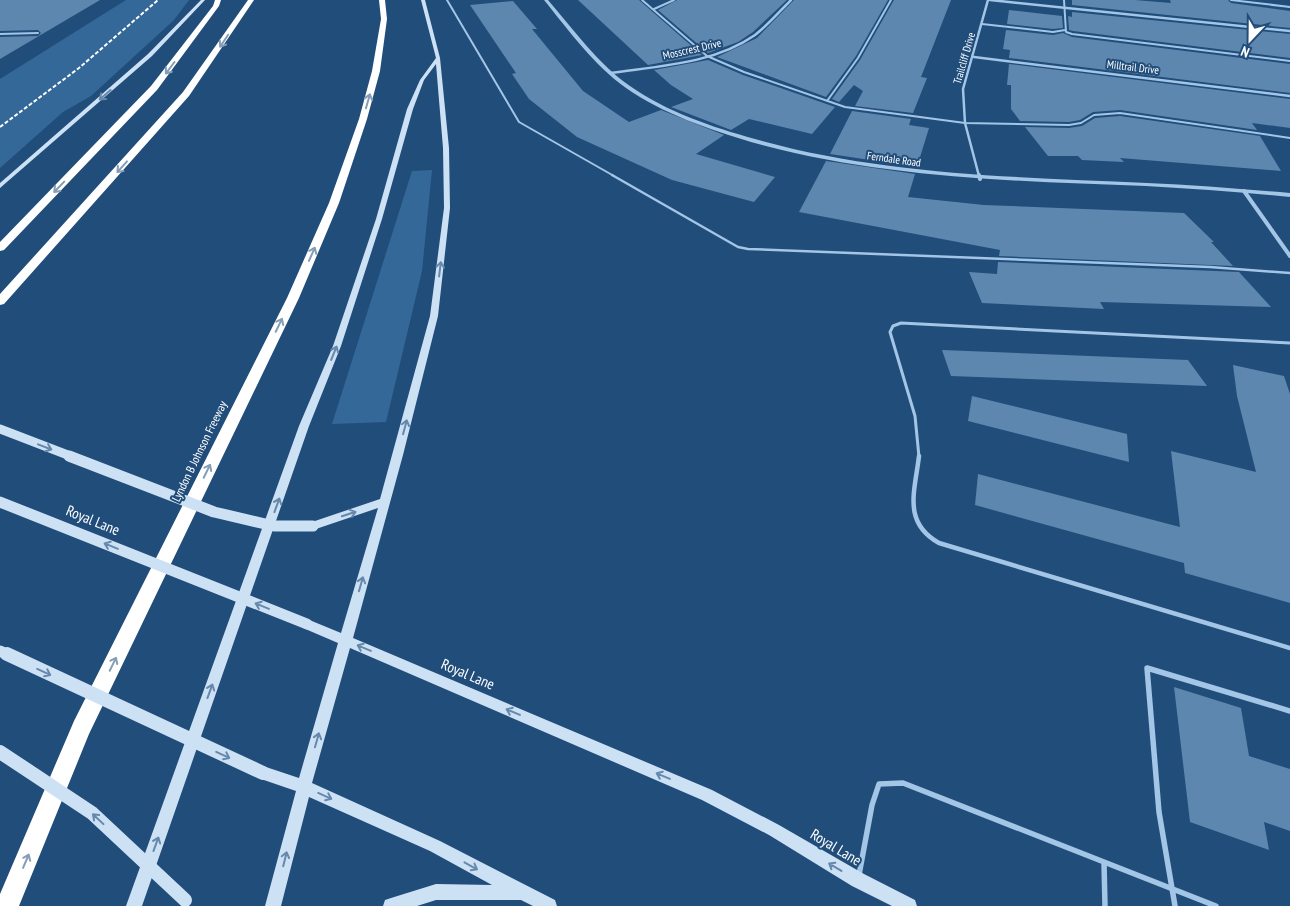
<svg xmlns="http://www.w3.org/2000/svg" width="1290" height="906" font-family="'PT Sans Narrow',sans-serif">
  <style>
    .green { fill: #346899 }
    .building { fill: #5e87af }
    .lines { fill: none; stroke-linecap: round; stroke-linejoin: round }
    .service-far4 { stroke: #a3c5e6; stroke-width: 2 }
    .service-far3 { stroke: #a3c5e6; stroke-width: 2.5 }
    .service-far2 { stroke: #a3c5e6; stroke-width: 3 }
    .service-far1 { stroke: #a3c5e6; stroke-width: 4.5 }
    .service { stroke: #a3c5e6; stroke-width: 5.5 }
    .minor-far1 { stroke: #a3c5e6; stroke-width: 2.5 }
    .minor { stroke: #a3c5e6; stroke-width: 4 }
    .tertiary { fill: #a3c5e6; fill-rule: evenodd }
    .secondary { fill: #cde1f5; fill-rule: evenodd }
    .motorway { fill: #fff; fill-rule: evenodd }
    .rail { stroke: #fff; stroke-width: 2; stroke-dasharray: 4 2; stroke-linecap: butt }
    .secondary-bridge-far2 { stroke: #cde1f5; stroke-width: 9 }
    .secondary-bridge-far1 { stroke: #cde1f5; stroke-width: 11 }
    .secondary-bridge { stroke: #cde1f5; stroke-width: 14 }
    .oneway { stroke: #859db6 }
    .oneway2 { stroke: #6688ac }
    .labels { text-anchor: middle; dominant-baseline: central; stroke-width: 4; stroke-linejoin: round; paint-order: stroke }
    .far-street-label { font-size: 11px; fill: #fff; stroke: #214d7b }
    .street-label { font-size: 12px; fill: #fff; stroke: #214d7b }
    .near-street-label { font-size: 15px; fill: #fff; stroke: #214d7b }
  </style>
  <rect width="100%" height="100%" fill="#214d7b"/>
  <path class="green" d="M 126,0 L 189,0 L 174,20 L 91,96 L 63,112 L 0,168 L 0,79 Z
    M 432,170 L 422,271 L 386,422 L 332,424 L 412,171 Z"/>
  <path class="building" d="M 0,0 L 100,0 L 0,59 L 0,37 L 38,36 L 41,33 L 38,30 L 0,31 Z
    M 578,0 L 639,0 L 702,55 L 648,65 Z
    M 677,0 L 787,0 L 753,32 L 738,42 L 708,53 L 658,10 Z
    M 794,0 L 888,0 L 856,56 L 826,97 L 717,57 L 757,38 Z
    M 894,0 L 951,0 L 921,77 L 927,78 L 913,113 L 855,106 L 863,91 L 854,85 L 839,102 L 832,99 L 860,60 Z
    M 1072,0 L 1135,0 L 1171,3 L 1170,0 L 1228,0 L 1231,3 L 1290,11 L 1290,28 L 1072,5 Z
    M 513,1 L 537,29 L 532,29 L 583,91 L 629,122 L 661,110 L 724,135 L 696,154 L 775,177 L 754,202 L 672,180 L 577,137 L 529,99 L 512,74 L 516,73 L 470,5 Z
    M 1009,10 L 1062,16 L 1063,28 L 1053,29 L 1007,24 Z
    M 1072,12 L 1290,34 L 1290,58 L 1073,31 L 1069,30 L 1068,16 L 1072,17 Z
    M 1006,30 L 1053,35 L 1063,33 L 1072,37 L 1290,64 L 1290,93 L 1009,58 L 1010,50 L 1003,49 Z
    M 708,60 L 743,75 L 835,107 L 812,134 L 749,119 L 731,130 L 671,107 L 693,99 L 671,85 L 654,70 Z
    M 1009,64 L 1290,99 L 1290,128 L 1252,123 L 1257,130 L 1120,110 L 1093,112 L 1080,120 L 1069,122 L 1020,121 L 1011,109 L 1011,85 L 1007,85 Z
    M 852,111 L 911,119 L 909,125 L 929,128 L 917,167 L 830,154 Z
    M 1120,116 L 1260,136 L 1281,171 L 1120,158 L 1124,162 L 1082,160 L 1078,156 L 1048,156 L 1025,127 L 1069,128 L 1082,126 L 1095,118 Z
    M 826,161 L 915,174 L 908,197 L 984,205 L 1184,213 L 1214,242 L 1211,242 L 1233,266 L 999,256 L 1000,250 L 799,212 Z
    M 998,262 L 1239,272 L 1271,307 L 1100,302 L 1104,309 L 982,303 L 969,272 L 997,274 Z
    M 942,350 L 1188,360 L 1207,386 L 951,376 Z
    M 1233,365 L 1284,376 L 1290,394 L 1290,603 L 1185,573 L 1184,563 L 975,505 L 978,474 L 1180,527 L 1171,451 L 1256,472 L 1237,396 Z
    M 972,396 L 1127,434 L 1129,462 L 968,421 Z
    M 1174,687 L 1241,708 L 1249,756 L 1290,769 L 1290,831 L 1264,822 L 1269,850 L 1190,822 Z"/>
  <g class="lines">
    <path class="service-far4" d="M 447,0 L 519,122 L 614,176
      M 642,0 L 707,56 L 744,72 L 845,107 L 965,123 L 1069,125 L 1081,123 L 1094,115 L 1120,113 L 1290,138
      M 1064,0 L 1066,32 L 1072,34 L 1290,61
      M 1231,0 L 1290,7
      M 654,9 L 674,0
      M 982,24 L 1053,32 L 1065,30
      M 0,34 L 38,33
      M 827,101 L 858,58 L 891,0"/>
    <path class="service-far3" d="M 612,175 L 738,247 L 748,249 L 1210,267 L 1290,273"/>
    <path class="service-far2" d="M 919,457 L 915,416 L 890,332 L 893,326 L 901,323 L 1290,343"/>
    <path class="service-far1" d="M 919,456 C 915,491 902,522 939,543 L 1290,648"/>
    <path class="service" d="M 1104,863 L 1105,906
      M 859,875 L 872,805 L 879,784 L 903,783 L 1216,906
      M 1175,906 L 1159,812 L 1147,668 L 1290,711"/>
    <path class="minor-far1" d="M 990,0 L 1290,31
      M 974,57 L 1290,96
      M 610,73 C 658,66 714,64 755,35 C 768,25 779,12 791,0
      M 979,176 L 965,123 L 963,89 L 988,0"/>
    <path class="minor" d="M 979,175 L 980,179
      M 1244,191 L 1290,256"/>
    <path class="tertiary" d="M 544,0 L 548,0 C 574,30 598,64 630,86 C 667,112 712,127 755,139 C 882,175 1015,177 1147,183 C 1194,185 1242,189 1290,193 L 1290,197 C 1242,192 1194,189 1146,186 C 1013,181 880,178 751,142 C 709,129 663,114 626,88 C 594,65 569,31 544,0 Z"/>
    <path class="secondary" d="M 201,0 L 205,0 L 152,56 L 0,188 L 0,183 L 148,54 Z
      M 421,0 L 425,0 L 440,58 L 449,148 L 450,208 L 438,316 L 403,455 L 353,638 L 712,790 L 779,825 L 864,874 L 915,900 L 917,906 L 892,906 L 852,886 L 769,835 L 702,800 L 350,648 L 312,783 L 440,841 L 555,900 L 557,906 L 533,906 L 521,900 L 436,900 L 417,906 L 383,906 L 385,900 L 391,898 L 436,884 L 492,885 L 430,851 L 309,797 L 281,906 L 265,906 L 296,791 L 258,778 L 256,773 L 258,768 L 263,766 L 299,778 L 338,643 L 303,628 L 301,624 L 303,620 L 307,619 L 341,633 L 378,508 L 313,530 L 309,529 L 308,526 L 309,523 L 380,499 L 430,316 L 444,208 L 443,148 L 436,64 L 424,80 L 413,109 L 382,219 L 341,346 L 309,426 L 142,906 L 126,906 L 299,426 L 333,346 L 376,219 L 407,109 L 420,80 L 436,58 Z"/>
    <path class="motorway" d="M 215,0 L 221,0 L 219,6 L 157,90 L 4,250 L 0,251 L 0,242 L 151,86 L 213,6 Z
      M 248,0 L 254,0 L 189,96 L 4,304 L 0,305 L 0,294 L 183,92 Z
      M 379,0 L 385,0 L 387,19 L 380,71 L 367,119 L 339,203 L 299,298 L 89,734 L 19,906 L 0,906 L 0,894 L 74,721 L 287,298 L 329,203 L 359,119 L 372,71 L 381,19 Z"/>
    <path class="rail" d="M 0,127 L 79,68 L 158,0"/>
    <path class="secondary-bridge-far2" d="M 0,429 L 73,457"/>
    <path class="secondary-bridge-far1" d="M 69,456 L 214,512 L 274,526 L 313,526
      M 0,502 L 307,624
      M 0,651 L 10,656"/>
    <path class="secondary-bridge" d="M 7,654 L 263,773
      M 0,752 L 92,813 L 185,900"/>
  </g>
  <defs><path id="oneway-shaft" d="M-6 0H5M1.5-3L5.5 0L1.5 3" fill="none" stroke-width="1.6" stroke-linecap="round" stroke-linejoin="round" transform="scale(1.25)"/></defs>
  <g class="oneway">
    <use href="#oneway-shaft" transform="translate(224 41) rotate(124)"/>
    <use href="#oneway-shaft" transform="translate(170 68) rotate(127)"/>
    <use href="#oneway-shaft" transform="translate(368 101) rotate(-74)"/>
    <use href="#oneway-shaft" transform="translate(122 167) rotate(132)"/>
    <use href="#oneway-shaft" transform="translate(59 187) rotate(134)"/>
    <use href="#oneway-shaft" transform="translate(312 254) rotate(-66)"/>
    <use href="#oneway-shaft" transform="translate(279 325) rotate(-64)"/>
    <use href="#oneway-shaft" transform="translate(207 471) rotate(-64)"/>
    <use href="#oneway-shaft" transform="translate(113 664) rotate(-64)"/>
    <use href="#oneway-shaft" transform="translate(26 861) rotate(-67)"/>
  </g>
  <g class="oneway2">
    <use href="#oneway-shaft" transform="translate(105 95) rotate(139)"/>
    <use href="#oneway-shaft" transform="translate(440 269) rotate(-83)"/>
    <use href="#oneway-shaft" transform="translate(334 353) rotate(-68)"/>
    <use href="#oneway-shaft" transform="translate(405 427) rotate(-75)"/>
    <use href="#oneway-shaft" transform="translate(45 447) rotate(21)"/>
    <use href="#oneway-shaft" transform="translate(277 505) rotate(-70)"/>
    <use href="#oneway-shaft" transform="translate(349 514) rotate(-18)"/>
    <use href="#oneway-shaft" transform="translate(111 546) rotate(-158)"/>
    <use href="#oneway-shaft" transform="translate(361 584) rotate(-74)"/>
    <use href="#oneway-shaft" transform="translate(262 606) rotate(-158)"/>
    <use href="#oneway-shaft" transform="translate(364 648) rotate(-157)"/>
    <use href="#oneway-shaft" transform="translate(44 672) rotate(25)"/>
    <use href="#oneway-shaft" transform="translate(210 691) rotate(-70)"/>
    <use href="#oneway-shaft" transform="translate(513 712) rotate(-157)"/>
    <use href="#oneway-shaft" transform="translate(317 740) rotate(-74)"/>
    <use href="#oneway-shaft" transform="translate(223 755) rotate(25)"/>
    <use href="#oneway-shaft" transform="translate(663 776) rotate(-157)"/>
    <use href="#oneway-shaft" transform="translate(325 796) rotate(24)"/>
    <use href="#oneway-shaft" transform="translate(98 819) rotate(-137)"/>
    <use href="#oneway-shaft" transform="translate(156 844) rotate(-70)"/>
    <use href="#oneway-shaft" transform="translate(285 859) rotate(-76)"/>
    <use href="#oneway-shaft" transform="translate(471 866) rotate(29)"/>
    <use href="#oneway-shaft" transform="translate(835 867) rotate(-149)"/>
  </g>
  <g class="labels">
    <g class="far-street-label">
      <text transform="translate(692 49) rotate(-13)">Mosscrest Drive</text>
      <text transform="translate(964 58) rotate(-74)">Trailcliff Drive</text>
      <text transform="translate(1133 67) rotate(7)">Milltrail Drive</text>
      <text transform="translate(894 159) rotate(8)">Ferndale Road</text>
    </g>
    <g class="street-label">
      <text transform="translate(199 451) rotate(-64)">Lyndon B Johnson Freeway</text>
    </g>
    <g class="near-street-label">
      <text transform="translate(93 520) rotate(22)">Royal Lane</text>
      <text transform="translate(468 674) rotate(23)">Royal Lane</text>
      <text transform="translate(836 847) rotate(31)">Royal Lane</text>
    </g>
  </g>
  <g transform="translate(1250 40) rotate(202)" stroke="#214d7b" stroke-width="4" paint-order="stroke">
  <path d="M0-4L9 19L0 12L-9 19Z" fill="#ffffff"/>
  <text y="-8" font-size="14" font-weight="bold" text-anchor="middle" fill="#ffffff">N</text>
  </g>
</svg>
